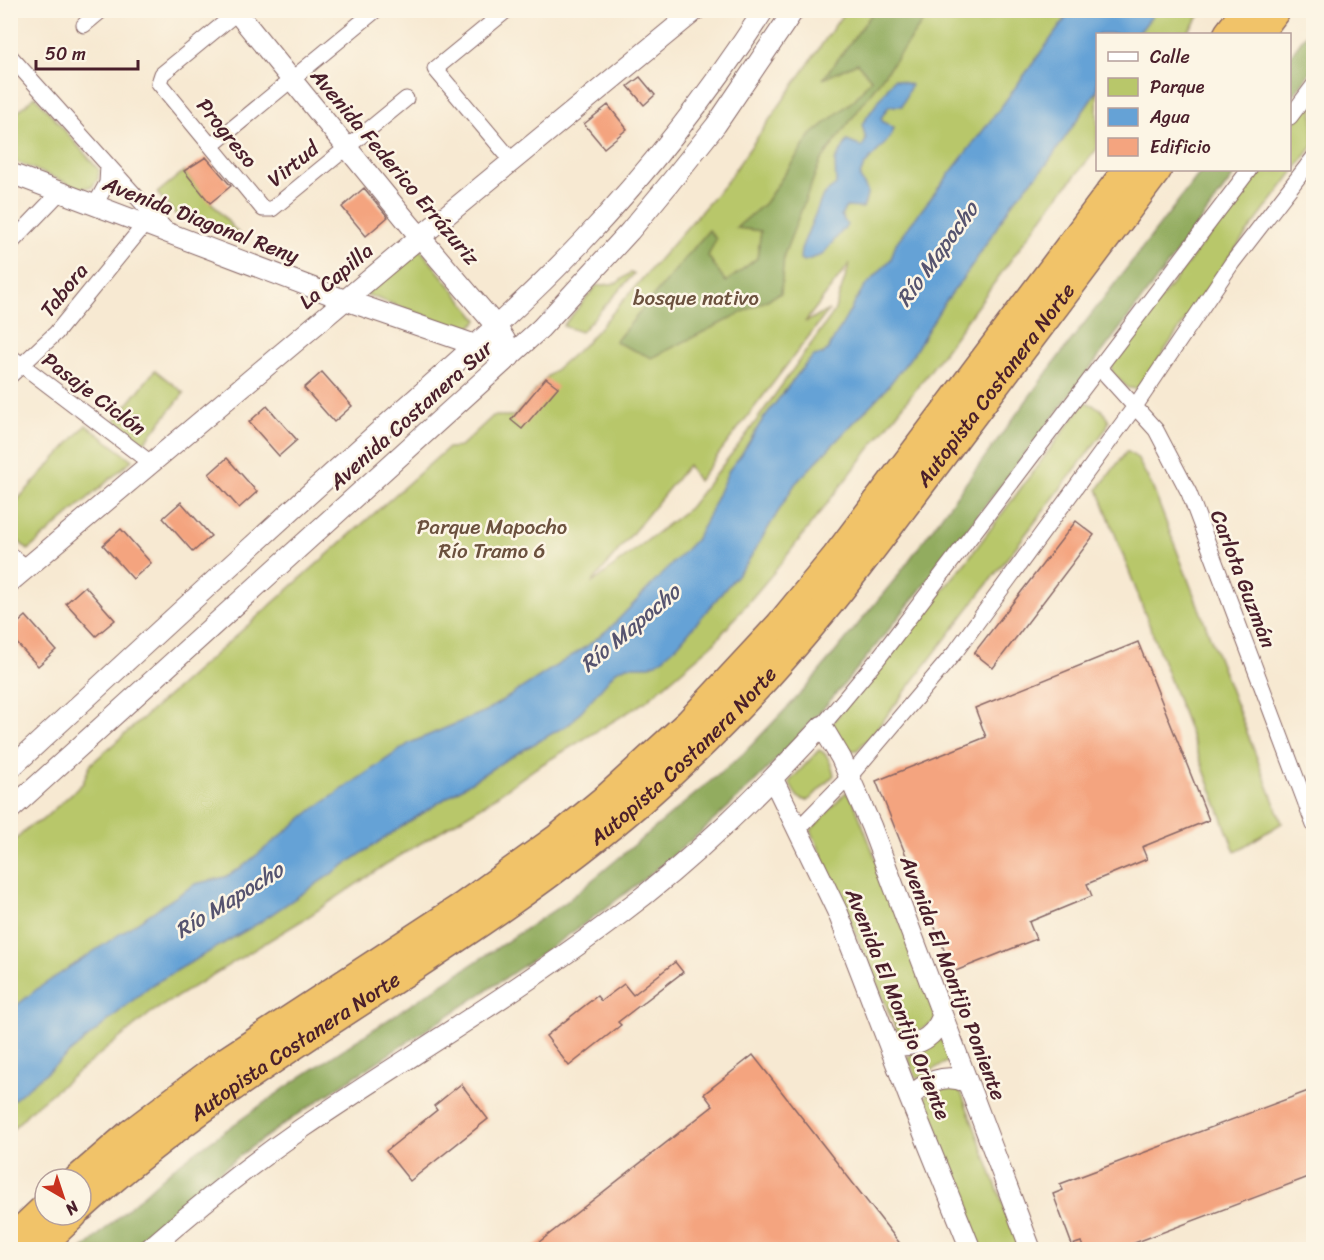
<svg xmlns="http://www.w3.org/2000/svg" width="1324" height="1260" font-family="Sriracha,sans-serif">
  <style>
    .green { fill: #b8c76a; stroke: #81734a; stroke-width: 1.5; fill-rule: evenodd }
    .forest { fill: #92ac5e; stroke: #6e6644; stroke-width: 1.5 }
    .water { fill: #65a2d6; stroke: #586080; stroke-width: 1.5 }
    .building { fill: #f4a47f }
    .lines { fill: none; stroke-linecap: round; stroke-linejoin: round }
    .minor-casing { stroke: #876665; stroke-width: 17 }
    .tertiary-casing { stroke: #876665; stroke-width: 22 }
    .motorway-casing { stroke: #876665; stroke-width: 31 }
    .minor { stroke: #fff; stroke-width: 15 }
    .tertiary { stroke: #fff; stroke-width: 20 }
    .motorway { stroke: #f1c369; stroke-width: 28 }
    .labels { text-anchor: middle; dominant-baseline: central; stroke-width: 5; stroke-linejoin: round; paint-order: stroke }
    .street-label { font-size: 21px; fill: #4a1f2b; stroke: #fcf5e5 }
    .park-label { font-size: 21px; fill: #6b513e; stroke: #fcf5e5 }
    .water-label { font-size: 22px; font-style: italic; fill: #55536f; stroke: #fcf5e5 }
  </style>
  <rect width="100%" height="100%" fill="#fcf5e5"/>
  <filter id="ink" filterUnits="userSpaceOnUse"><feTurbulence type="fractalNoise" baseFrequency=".0167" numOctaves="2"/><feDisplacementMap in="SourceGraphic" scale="12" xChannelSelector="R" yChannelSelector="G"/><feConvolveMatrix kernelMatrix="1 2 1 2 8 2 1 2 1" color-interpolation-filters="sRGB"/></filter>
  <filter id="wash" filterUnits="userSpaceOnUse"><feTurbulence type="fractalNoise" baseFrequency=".008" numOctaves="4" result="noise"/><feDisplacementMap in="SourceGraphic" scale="24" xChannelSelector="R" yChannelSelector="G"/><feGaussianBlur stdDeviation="1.35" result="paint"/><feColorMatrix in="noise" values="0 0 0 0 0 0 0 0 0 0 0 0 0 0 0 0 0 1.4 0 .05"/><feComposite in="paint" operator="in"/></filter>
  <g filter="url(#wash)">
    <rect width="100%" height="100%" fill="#f7e9d2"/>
    <path class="green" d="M 845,11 L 1203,11 L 1186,34 L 1098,34 L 1097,149 L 1048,209 L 930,371 L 774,572 L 714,643 L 645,702 L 536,768 L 485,804 L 388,863 L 306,918 L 152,1012 L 31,1110 L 11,1131 L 11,844 L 30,826 L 41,821 L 83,783 L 90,765 L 448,448 L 460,447 L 493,416 L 514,416 L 546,378 L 587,342 L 725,184 ZM 850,263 L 834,312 L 744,438 L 689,508 L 591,584 L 688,465 L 698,481 L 829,310 L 805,322 Z
      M 35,96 L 99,170 L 98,179 L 92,187 L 80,188 L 11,160 L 11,118 Z
      M 1313,97 L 1313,146 L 1232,253 L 1138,389 L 1128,388 L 1112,373 L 1111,365 L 1258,170 L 1290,170 L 1290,129 Z
      M 184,171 L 244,240 L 180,219 L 157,193 Z
      M 420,249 L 478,320 L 466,331 L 365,294 Z
      M 630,273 L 634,274 L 581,332 L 563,326 L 596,286 L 617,283 Z
      M 155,370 L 184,393 L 144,443 L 115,420 Z
      M 1085,402 C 1097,406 1104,409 1109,421 L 1106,429 L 872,735 L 857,750 L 846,751 L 831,724 L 966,562 Z
      M 86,425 L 132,460 L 28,550 L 11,534 L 11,507 Z
      M 1127,451 L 1137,458 L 1152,486 L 1282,823 L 1235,852 L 1098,489 Z
      M 819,750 C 829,754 831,765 834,775 L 809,800 C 797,802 794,791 789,782 Z
      M 846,792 L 853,800 L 937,1017 L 934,1022 L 910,1036 L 898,1033 L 811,830 Z
      M 942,1039 L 950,1060 L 917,1079 L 907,1057 Z
      M 945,1083 L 958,1088 L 963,1097 L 1020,1249 L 978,1249 L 920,1104 L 923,1098 Z"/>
    <path class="forest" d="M 874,11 L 931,11 L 820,162 L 784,255 L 781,293 L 652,358 L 615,342 L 709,230 L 716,239 L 708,256 L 726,282 L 757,258 L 761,231 L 736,228 L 765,203 L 811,135 L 855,99 L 871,79 L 857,63 L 823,79 Z
      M 1313,24 L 1313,68 L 1290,100 L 1290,56 Z
      M 1202,170 L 1238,170 C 1148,292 1057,413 964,533 C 886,635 808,736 712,822 C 573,947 408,1035 257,1143 C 212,1175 172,1213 131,1249 L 82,1250 L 173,1168 L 292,1083 L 565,903 L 743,754 L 805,689 L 896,578 L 1057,359 Z"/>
    <path class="water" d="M 1071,11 L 1156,11 L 1138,34 L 1098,34 L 1097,91 L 1047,164 L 1013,202 L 972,266 L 941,308 L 914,353 L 886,389 L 795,484 L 747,563 L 678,645 L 661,660 L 650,666 L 627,666 L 616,671 L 571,723 L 504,761 L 401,827 L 257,924 L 150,986 L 11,1102 L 11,1010 L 37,989 L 195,884 L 225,877 L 242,867 L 311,811 L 410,743 L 486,711 L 587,646 L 611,627 L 695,540 L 704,525 L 729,470 L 741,455 L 763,419 L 804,366 L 814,356 L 823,354 L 828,349 L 862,290 L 891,259 L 896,243 L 998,111 Z
      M 894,79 L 911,85 L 902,106 L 889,106 L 881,118 L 883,122 L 894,128 C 889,148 862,158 860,178 C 869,192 869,192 863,208 L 846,207 L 841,215 L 847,225 L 822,255 L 804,261 L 800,259 L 801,249 L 823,195 L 836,185 L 835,161 L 847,141 L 862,147 L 866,140 L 862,124 Z"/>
    <g id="blocks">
      <path class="building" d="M 640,77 L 655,95 L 644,105 L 628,86 Z
        M 608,105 L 627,129 L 604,148 L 584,124 Z
        M 206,157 L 231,186 L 210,203 L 184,171 Z
        M 364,188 L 388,217 L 366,236 L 342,207 Z
        M 322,372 L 352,406 L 334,422 L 304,388 Z
        M 546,378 L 558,387 L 522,429 L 511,420 Z
        M 267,406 L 297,440 L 279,456 L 249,422 Z
        M 227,458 L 257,492 L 239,508 L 209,474 Z
        M 181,502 L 211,536 L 193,552 L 163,518 Z
        M 1076,521 L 1094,535 L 993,668 L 974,653 Z
        M 121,529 L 151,563 L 133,579 L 103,545 Z
        M 85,586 L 115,620 L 96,636 L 66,603 Z
        M 26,616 L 56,650 L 38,666 L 10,636 L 10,630 Z
        M 1138,642 L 1209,820 L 1142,847 L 1147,859 L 1087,884 L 1092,896 L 1029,922 L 1036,939 L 953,972 L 876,781 L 986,737 L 975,708 Z
        M 675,962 L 683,972 L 618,1022 L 621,1025 L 569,1066 L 546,1036 L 597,996 L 601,1001 L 624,984 L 633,995 Z
        M 753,1055 L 905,1250 L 529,1250 L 713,1106 L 704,1094 Z
        M 461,1084 L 488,1119 L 410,1181 L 386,1151 L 437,1110 L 434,1106 Z
        M 1311,1090 L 1314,1097 L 1314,1175 L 1116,1250 L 1084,1250 L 1081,1242 L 1072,1245 L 1053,1194 L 1063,1190 L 1060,1184 Z"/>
    </g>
  </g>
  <g filter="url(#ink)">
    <use href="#blocks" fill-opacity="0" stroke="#876665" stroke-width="1.5"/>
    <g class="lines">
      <defs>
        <path id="minor" d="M 240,10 L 162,74 L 159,83 L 263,209 L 272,209 L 406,99
          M 507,10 L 435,69 L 513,162
          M 84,25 L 102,10
          M 10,56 L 169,233
          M 1290,117 L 1314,85
          M 211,146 L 376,10
          M 95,205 L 107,183 L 108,166
          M 10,244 L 60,192
          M 10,356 L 152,464
          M 1099,367 L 1156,430 L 1189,493 L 1314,825
          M 10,376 L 56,333 L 145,224
          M 10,555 L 28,568
          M 822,726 L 877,660 L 1249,170
          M 798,829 L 850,776 L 956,651 L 1136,405 L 1232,263 L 1314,157"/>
        <path id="tertiary" d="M 235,10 L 410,225 L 496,326 L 505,340 L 510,357
          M 10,173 L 345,300 L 510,357
          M 10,582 L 420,237 L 696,10
          M 10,769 C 122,665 234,562 348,459 C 426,388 508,320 581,243 C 649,171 710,93 764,10
          M 773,779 L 838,913 L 909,1097 L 971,1250
          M 10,810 L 541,328 L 630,231 L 669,184 L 716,125 L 794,10
          M 890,1044 C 913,1049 933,1040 942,1017
          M 909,1097 C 926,1083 944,1072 966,1082
          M 148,1250 C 197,1207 248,1166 301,1129 C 407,1057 518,992 620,914 C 694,859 760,793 822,726 L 841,758 L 871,826 L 1031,1250"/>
        <g id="motorway">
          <path d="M 1228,34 L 1246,10"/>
          <path d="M 1258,34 L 1276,10"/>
          <path d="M 78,1179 L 130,1134 L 228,1060 L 462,907 L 558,838 L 609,796 L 689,723 L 780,625 L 836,557 L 1127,170"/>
          <path id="s1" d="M 81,1207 C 251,1051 465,953 639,802 C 705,744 767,680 823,611 C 863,562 900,511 938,461 C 1012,364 1084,267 1157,170"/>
          <path d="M 10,1241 L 45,1208"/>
          <path d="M 36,1250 L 73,1215"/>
        </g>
      </defs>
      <use href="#minor" class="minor-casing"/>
      <use href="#tertiary" class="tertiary-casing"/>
      <use href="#motorway" class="motorway-casing"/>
      <use href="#minor" class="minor"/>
      <use href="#tertiary" class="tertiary"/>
      <use href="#motorway" class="motorway"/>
    </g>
  </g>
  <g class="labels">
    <g class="street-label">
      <text transform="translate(227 133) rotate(51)">Progreso</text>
      <text transform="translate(293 164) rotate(-39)">Virtud</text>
      <text transform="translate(395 167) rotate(50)">Avenida Federico Errázuriz</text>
      <text transform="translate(201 220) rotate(21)">Avenida Diagonal Reny</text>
      <text transform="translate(336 276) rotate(-40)">La Capilla</text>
      <text transform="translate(64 290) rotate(-51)">Tabora</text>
      <text stroke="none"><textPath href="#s1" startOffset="1240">Autopista Costanera Norte</textPath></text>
      <text transform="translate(94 394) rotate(37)">Pasaje Ciclón</text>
      <text transform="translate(411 415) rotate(-42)">Avenida Costanera Sur</text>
      <text transform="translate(1243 579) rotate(69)">Carlota Guzmán</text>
      <text stroke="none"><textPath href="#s1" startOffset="754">Autopista Costanera Norte</textPath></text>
      <text transform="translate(953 978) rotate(69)">Avenida El Montijo Poniente</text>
      <text transform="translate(898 1004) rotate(68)">Avenida El Montijo Oriente</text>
      <text stroke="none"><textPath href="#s1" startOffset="268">Autopista Costanera Norte</textPath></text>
    </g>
    <g class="park-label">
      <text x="696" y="298">bosque nativo</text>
      <text x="492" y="527">Parque Mapocho<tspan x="492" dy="24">Río Tramo 6</tspan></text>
    </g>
    <g class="water-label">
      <text transform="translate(937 254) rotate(-54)">Río Mapocho</text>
      <text transform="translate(630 628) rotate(-40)">Río Mapocho</text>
      <text transform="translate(229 900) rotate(-32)">Río Mapocho</text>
    </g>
  </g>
  <rect width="1324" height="1260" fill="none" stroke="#fcf5e5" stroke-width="36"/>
  <rect x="1096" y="33" width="195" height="138" fill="#fcf5e5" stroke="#b59f9b" stroke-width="1.5"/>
  <rect x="1108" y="52" width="30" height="9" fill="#ffffff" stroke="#b59f9b" stroke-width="1.5"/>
  <text x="1150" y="63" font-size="18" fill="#4a1f2b">Calle</text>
  <rect x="1108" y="78" width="30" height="18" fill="#b8c76a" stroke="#b59f9b" stroke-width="1.5"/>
  <text x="1150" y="93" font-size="18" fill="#4a1f2b">Parque</text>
  <rect x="1108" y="108" width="30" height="18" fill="#65a2d6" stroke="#b59f9b" stroke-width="1.5"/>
  <text x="1150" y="123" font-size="18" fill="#4a1f2b">Agua</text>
  <rect x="1108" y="138" width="30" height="18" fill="#f4a47f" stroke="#b59f9b" stroke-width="1.5"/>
  <text x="1150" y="153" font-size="18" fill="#4a1f2b">Edificio</text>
  <g transform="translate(63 1197) rotate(141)"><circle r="28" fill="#fcf5e5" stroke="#b59f9b" stroke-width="1.5"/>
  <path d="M0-4.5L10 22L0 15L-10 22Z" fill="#c8321e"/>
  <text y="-9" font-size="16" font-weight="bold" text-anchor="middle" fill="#4a1f2b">N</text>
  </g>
  <path d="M36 60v9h102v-9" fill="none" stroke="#4a1f2b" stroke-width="3"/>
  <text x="45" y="60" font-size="18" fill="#4a1f2b" stroke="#fcf5e5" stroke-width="4.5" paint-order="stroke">50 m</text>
</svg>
